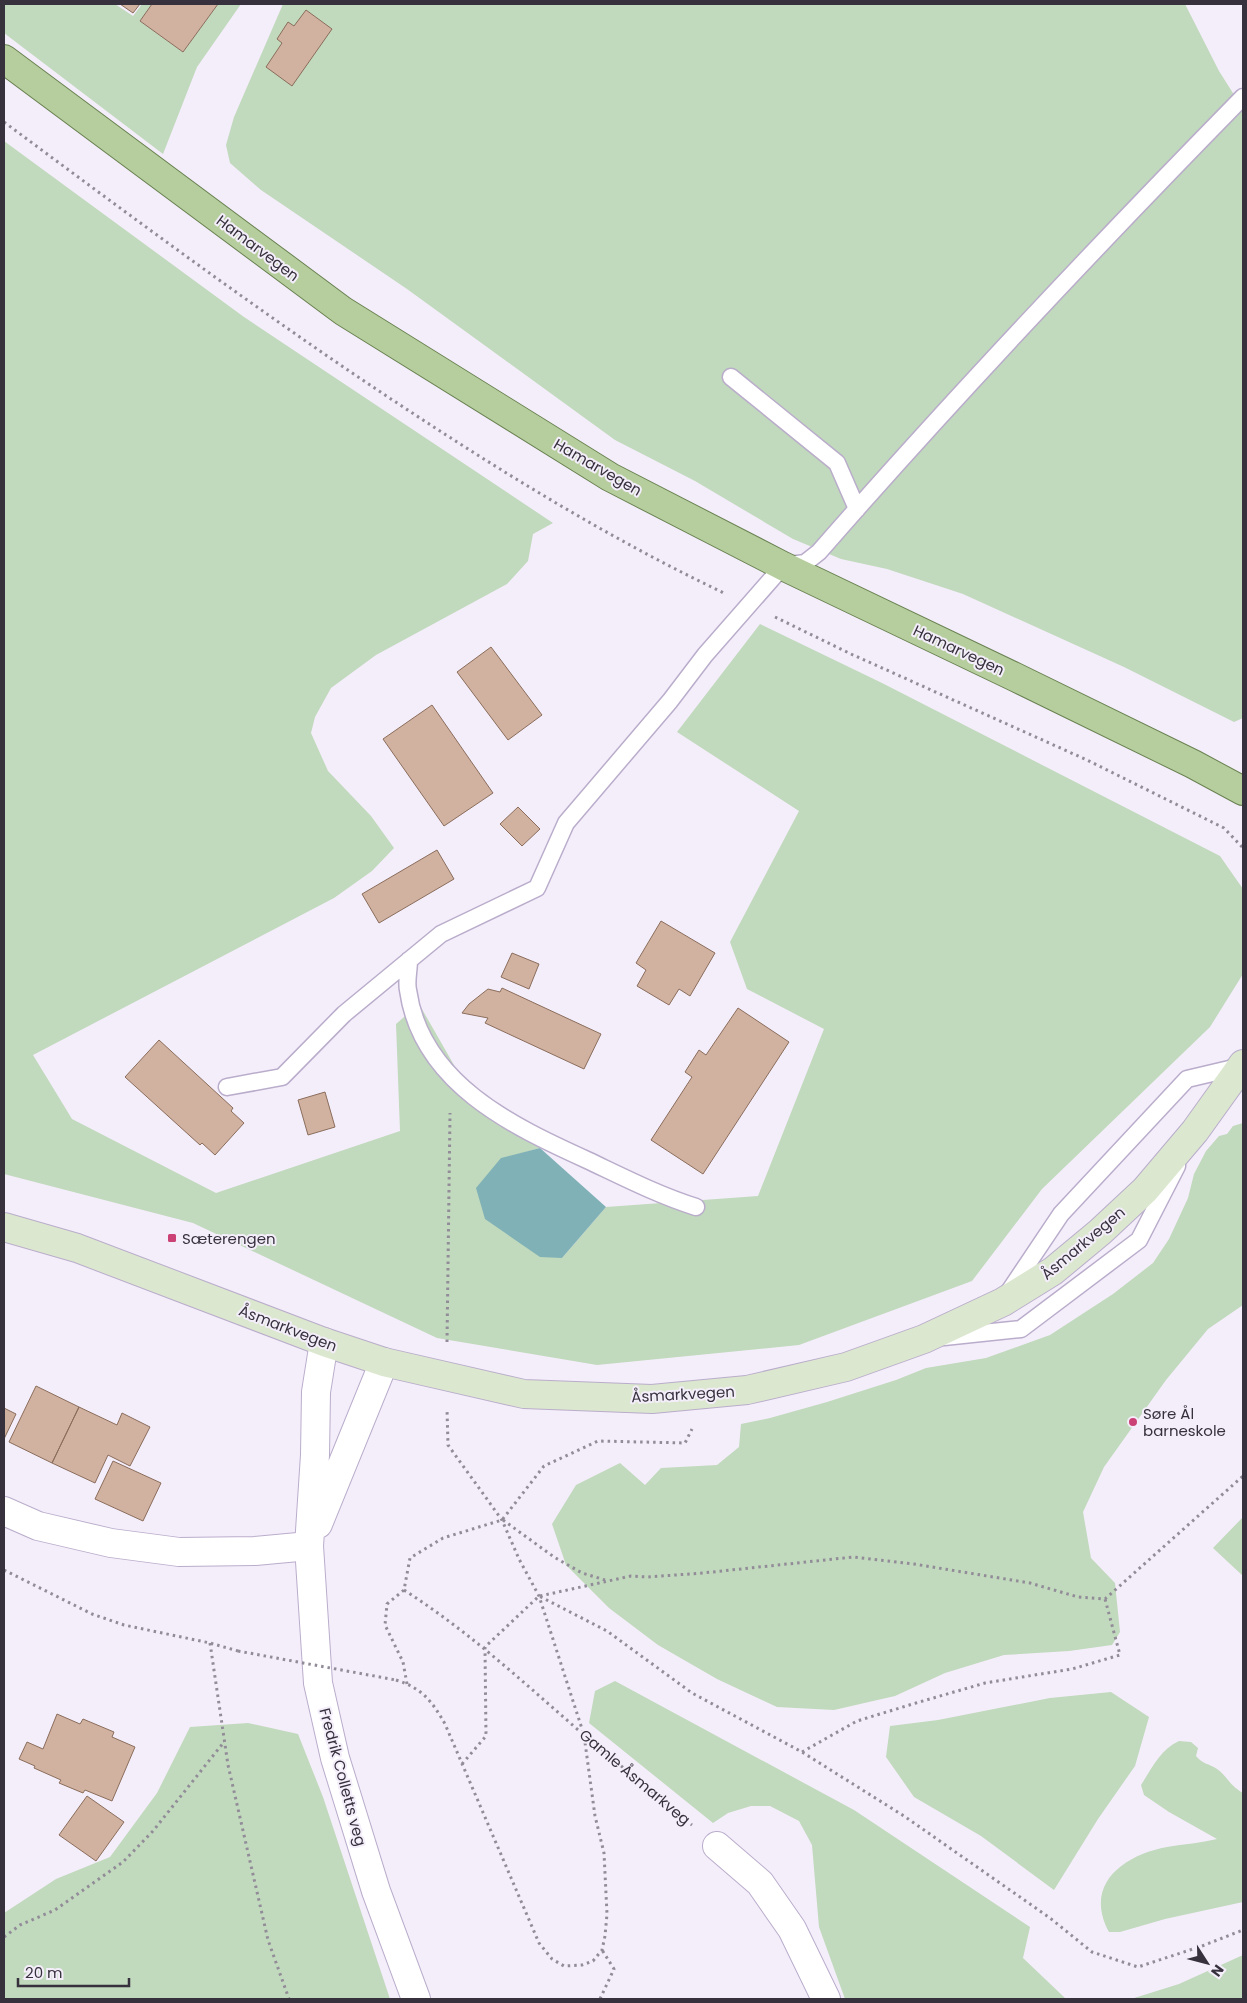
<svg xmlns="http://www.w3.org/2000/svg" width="1247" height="2003" font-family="Poppins,sans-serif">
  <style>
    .green { fill: #c1d9bc }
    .water { fill: #7fb1b7 }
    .building { fill: #d1b19f; stroke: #8a6d5c }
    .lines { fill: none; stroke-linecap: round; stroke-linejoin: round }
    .service-casing { stroke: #baadcb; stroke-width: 19 }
    .minor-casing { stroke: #baadcb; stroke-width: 30 }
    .tertiary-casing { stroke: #baadcb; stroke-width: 30 }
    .secondary-casing { stroke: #baadcb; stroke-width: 30 }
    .primary-casing { stroke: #6a8252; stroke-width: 30 }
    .path { stroke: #928c99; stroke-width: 3; stroke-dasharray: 2.5 4; stroke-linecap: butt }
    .service { stroke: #fff; stroke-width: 16 }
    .minor { stroke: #fff; stroke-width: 28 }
    .tertiary { stroke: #fff; stroke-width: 28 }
    .secondary { stroke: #dbe7ce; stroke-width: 28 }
    .primary { stroke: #b6ce9d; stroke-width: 28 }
    .path-bridge { stroke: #928c99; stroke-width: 3; stroke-dasharray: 2.5 4; stroke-linecap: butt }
    .poi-dot { fill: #cb4075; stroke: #f4eefb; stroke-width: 2 }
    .labels { text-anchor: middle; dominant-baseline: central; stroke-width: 4; stroke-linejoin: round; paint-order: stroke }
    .street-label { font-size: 15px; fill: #37313e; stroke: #f4eefb }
    .poi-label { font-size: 15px; fill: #37313e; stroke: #f4eefb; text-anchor: start }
  </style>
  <rect width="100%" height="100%" fill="#f4eefb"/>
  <path class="green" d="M 4,4 L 115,4 L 133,16 L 142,4 L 152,4 L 140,21 L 183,52 L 218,4 L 241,4 L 197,67 L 163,154 L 4,33 Z
    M 283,4 L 1185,4 L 1219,71 L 1243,109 L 1243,718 L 1234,722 L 1124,667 L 963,594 L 887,569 L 841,559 L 793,539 L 695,481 L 615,440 L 407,289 L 261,190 L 230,163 L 226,145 L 234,117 Z
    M 4,141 L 244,317 L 553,523 L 533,534 L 528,561 L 507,584 L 376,655 L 331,688 L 315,717 L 311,733 L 328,771 L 371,816 L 394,848 L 372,871 L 334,898 L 33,1055 L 72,1119 L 216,1193 L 400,1131 L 396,1024 L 419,1004 L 462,1079 L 540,1148 L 501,1159 L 562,1258 L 606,1207 L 758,1196 L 824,1029 L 747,989 L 730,942 L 799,811 L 677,732 L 760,624 L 882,683 L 1220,856 L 1243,889 L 1243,974 L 1210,1027 L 1042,1189 L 972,1281 L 799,1345 L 597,1365 L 437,1338 L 193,1223 L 4,1174 Z
    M 1243,1123 L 1243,1305 L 1208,1329 L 1166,1380 L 1104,1467 L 1083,1512 L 1091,1558 L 1115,1583 L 1120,1632 L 1112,1645 L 1069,1651 L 1004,1655 L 945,1673 L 895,1696 L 834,1710 L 777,1707 L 717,1679 L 658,1645 L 609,1608 L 566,1565 L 552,1524 L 576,1485 L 620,1463 L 645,1485 L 661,1468 L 717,1465 L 739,1447 L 741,1424 L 770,1418 L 827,1402 L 896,1380 L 926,1368 L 986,1358 L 1050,1335 L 1113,1294 L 1153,1263 L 1169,1239 L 1188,1198 L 1194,1174 L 1206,1151 L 1219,1136 L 1227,1134 L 1233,1126 Z
    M 1243,1517 L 1243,1576 L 1213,1548 Z
    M 615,1681 L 854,1810 L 1030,1927 L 1023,1958 L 1065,1998 L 1072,1999 L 845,1999 L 819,1927 L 812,1845 L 799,1821 L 770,1806 L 751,1806 L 728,1813 L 713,1823 L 589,1723 L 595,1691 Z
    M 1111,1692 L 1149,1717 L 1135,1766 L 1098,1819 L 1054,1890 L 981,1836 L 914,1797 L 886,1757 L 890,1726 L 938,1720 L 1050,1698 Z
    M 248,1723 L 298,1734 L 323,1797 L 390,1999 L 4,1999 L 4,1913 L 56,1879 L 110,1857 L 157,1793 L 190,1727 Z
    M 1179,1741 L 1191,1742 L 1198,1748 L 1196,1756 C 1204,1765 1208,1763 1217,1769 C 1227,1776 1229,1785 1243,1793 L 1243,1902 L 1165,1919 L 1120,1932 L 1109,1932 C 1083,1884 1124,1855 1167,1847 C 1184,1844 1201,1843 1217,1839 L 1169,1812 L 1144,1795 L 1141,1785 C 1152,1768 1160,1750 1179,1741 Z
    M 1243,1955 L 1243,1999 L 1131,1999 L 1179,1984 Z"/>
  <path class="water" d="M 540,1148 L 606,1207 L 562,1258 L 540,1257 L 485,1219 L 476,1188 L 501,1158 Z"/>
  <path class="building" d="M 120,4 L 140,4 L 133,13 Z
    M 152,4 L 218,4 L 183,52 L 140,21 Z
    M 306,10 L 332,29 L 292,86 L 266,67 L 282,43 L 277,39 L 288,22 L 294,26 Z
    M 491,647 L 542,715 L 508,740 L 457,672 Z
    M 432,705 L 493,793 L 444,826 L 383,739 Z
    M 518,807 L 540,829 L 522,846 L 500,824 Z
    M 437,850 L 454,879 L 379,923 L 362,894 Z
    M 661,921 L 715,953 L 690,996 L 679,989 L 669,1005 L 637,986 L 646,970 L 636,963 Z
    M 512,953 L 539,964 L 529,989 L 501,977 Z
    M 502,988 L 601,1034 L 584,1069 L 485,1023 L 488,1018 L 462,1013 L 469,1004 L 488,989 L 500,992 Z
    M 738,1008 L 789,1042 L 703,1174 L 651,1140 L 692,1077 L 685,1072 L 699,1050 L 706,1055 Z
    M 159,1040 L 233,1108 L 231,1111 L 244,1123 L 215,1155 L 202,1143 L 200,1145 L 125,1077 Z
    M 325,1092 L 335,1127 L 308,1135 L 298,1100 Z
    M 36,1386 L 79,1407 L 52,1463 L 9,1442 Z
    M 79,1407 L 117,1425 L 122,1413 L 150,1427 L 130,1466 L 108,1455 L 95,1483 L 52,1463 Z
    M 4,1408 L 16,1414 L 4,1439 Z
    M 113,1461 L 161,1483 L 143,1521 L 95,1499 Z
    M 57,1714 L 80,1724 L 83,1719 L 114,1732 L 112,1737 L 135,1747 L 112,1801 L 85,1790 L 83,1793 L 59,1783 L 61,1780 L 34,1768 L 35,1766 L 19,1759 L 27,1742 L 43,1749 Z
    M 87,1796 L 124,1822 L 96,1861 L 59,1835 Z"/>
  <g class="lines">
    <defs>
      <path id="service" d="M 731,377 L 837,463 L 857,509
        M 409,960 C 409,970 406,981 408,990 C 421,1083 512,1126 587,1160 C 623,1177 658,1195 696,1207
        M 227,1087 L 282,1077 L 344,1014 L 441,934 L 537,888 L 566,823 L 670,701 L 705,655 L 783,566 L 805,563 L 819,552 C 955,396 1098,245 1243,97
        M 1008,1293 L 1061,1214 L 1187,1079 L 1242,1066
        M 944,1337 L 1021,1329 L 1139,1240 L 1177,1166"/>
      <path id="minor" d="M 4,1511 L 38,1526 L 111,1543 L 179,1552 L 255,1551 L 309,1546
        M 717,1846 L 760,1883 L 792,1929 L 826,1999"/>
      <path id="tertiary" d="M 324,1342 L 316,1392 L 315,1455 L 309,1546 L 318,1683 L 335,1758 L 376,1891 L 416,1999
        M 318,1524 L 384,1362"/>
      <path id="secondary" d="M 4,1227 L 77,1248 L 324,1342 L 384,1362 L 524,1394 L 652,1399 L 747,1390 L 846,1367 L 924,1339 L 1003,1302 L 1053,1271 L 1100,1232 L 1145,1190 L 1195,1131 L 1243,1064"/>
      <path id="primary" d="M 4,59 L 343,311 L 610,477 L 783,566 L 1015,677 L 1193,764 L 1243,791"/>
    </defs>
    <use href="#service" class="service-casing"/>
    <use href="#minor" class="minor-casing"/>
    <use href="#tertiary" class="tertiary-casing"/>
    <use href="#secondary" class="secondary-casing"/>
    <use href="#primary" class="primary-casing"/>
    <path class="path" d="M 4,122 C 125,212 245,301 370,385 C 484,461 600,534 724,593
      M 775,617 L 851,654 L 1087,760 L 1224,828 L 1243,848
      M 447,1342 L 450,1113
      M 503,1520 L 554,1557 L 582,1573 L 605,1580
      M 4,1570 L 92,1614 L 124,1625 L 210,1643 L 238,1651
      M 404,1590 C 471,1633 524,1683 584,1735 C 620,1765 656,1795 692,1825
      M 540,1596 L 631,1576 L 648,1577 L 703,1573 L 853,1557 L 914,1564 L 1030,1583 L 1078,1597 L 1105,1599 L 1243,1476
      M 210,1643 L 228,1765 L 268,1940 L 289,1999
      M 396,1680 C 422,1688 432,1701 445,1724 L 539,1943 L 552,1959 L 564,1966 L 582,1965 L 593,1961 L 602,1950 L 605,1936 L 607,1914 L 604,1853 L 595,1816 L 584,1735 L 539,1596 L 519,1559 L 502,1520 L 448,1445 L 447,1409
      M 407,1684 L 403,1662 L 385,1625 L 387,1604 L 404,1590 L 410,1558 L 443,1538 L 502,1520 L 544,1466 L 598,1441 L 685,1443 L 692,1429
      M 802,1752 L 857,1721 L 916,1703 L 985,1683 L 1072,1669 L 1120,1655 L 1105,1599
      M 462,1764 L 486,1736 L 485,1647 L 539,1596 L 607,1631 L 692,1693 L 802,1752 L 904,1816 L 1050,1918 L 1092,1952 L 1138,1967 L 1202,1946 L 1243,1930
      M 4,1937 L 20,1925 L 55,1910 L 123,1862 L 153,1831 L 224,1742
      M 600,1999 L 614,1969 L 602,1950"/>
    <use href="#service" class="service"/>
    <use href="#minor" class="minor"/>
    <use href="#tertiary" class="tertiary"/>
    <use href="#secondary" class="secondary"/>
    <use href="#primary" class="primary"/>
    <path class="path-bridge" d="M 238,1651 L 396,1680"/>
  </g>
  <g class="poi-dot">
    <rect x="167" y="1233" width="10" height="10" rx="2.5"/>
    <circle cx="1133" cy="1422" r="5"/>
  </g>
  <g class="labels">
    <g class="street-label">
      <text transform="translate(258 248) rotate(37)">Hamarvegen</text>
      <text transform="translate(598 467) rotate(30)">Hamarvegen</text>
      <text transform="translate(959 650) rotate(25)">Hamarvegen</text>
      <text transform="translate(1083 1243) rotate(-40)">Åsmarkvegen</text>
      <text transform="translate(288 1328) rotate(21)">Åsmarkvegen</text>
      <text transform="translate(683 1394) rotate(-3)">Åsmarkvegen</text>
      <text transform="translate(343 1777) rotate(75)">Fredrik Colletts veg</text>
      <text transform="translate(635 1777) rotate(40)">Gamle Åsmarkveg</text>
    </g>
    <g class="poi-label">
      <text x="182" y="1238">Sæterengen</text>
      <text x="1143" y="1413">Søre Ål<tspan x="1143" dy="17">barneskole</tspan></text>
    </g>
  </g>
  <rect width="1247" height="2003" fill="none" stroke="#37313e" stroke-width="10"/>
  <g transform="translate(1207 1963) rotate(126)" stroke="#f4eefb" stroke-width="4" paint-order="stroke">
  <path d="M0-4L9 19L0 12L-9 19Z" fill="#37313e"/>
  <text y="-8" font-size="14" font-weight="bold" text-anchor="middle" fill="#37313e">N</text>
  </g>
  <path d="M18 1978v8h111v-8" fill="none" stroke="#37313e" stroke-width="2.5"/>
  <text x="25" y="1978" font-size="15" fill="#37313e" stroke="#f4eefb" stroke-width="4" paint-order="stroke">20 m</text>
</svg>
